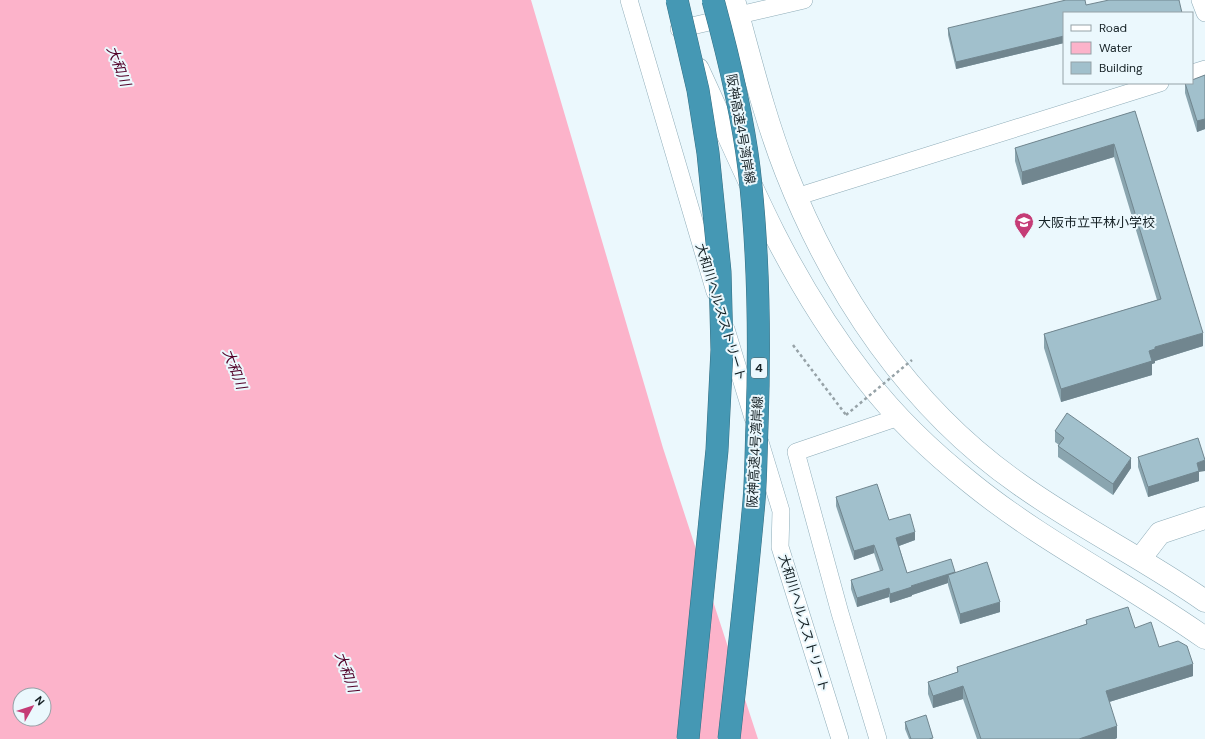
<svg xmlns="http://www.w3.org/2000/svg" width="1205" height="739" font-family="'DM Sans','Noto Sans JP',sans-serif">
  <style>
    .water { fill: #fcb3ca; fill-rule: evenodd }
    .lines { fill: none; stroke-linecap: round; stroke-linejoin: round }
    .street-casing { stroke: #8eacb8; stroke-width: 18 }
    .secondary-casing { stroke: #8eacb8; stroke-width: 23 }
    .path { stroke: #96a2a7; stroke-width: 2.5; stroke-dasharray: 3 3; stroke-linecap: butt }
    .street { stroke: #fff; stroke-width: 17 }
    .secondary { stroke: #fff; stroke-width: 22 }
    .highway-bridge-casing { stroke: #346e82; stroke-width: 23; stroke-linecap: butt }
    .path-bridge { stroke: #96a2a7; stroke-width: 2.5; stroke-dasharray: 3 3; stroke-linecap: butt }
    .highway-bridge { stroke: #4598b4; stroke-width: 22 }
    .wall { fill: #8aa5af }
    .shaded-wall { fill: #71868f }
    .building { fill: #a1c0cc; stroke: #71868f }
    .labels { text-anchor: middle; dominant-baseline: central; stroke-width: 4; stroke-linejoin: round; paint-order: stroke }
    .shield { fill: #ebf8fd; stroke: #556266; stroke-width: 1 }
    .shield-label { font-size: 12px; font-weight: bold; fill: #152125 }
    .street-label { font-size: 13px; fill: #152125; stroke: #ebf8fd }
    .poi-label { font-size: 13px; fill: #152125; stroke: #ebf8fd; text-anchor: start }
    .water-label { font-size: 14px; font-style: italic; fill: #520229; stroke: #ebf8fd }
  </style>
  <rect width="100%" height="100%" fill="#ebf8fd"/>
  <path class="water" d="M 0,0 L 531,0 L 663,448 L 758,739 L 0,739 ZM 20,695 L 44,695 L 44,719 L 20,719 Z"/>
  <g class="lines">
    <defs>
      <path id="street" d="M 629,0 L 715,292
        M 1200,0 L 1205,13
        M 679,29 L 804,0
        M 1192,73 L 1205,69
        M 796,197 L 1160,83
        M 726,329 L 753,418
        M 760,442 L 781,511 L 780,547 L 840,739
        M 878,739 L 840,613 L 796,452 L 899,417"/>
      <path id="secondary" d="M 734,0 C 750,57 764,116 786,172 C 834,294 910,408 1019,484 C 1079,527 1145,559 1205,601
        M 698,69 C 723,123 747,179 774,233 C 800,284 831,334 866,379 C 896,418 933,453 972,484 C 1045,543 1129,584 1205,638
        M 1140,559 L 1160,533 L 1205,518"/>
    </defs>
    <use href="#street" class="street-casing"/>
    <use href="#secondary" class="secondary-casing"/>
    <path class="path" d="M 793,345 L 846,415"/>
    <use href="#street" class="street"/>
    <use href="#secondary" class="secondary"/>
    <defs>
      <path id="highway-bridge" d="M 677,0 L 698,90 L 708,153 L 720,272 L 722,350 L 717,450 L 688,739
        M 713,0 C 728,55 742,111 749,168 C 759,254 760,340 757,426 C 756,451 756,476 754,501 C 747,580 738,660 729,739"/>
    </defs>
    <use href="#highway-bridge" class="highway-bridge-casing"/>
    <path class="path-bridge" d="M 846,415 L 912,360"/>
    <use href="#highway-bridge" class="highway-bridge"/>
  </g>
  <path class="wall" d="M 1064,13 L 1064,43 L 956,69 L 948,35 L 948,28 Z
    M 1205,75 L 1205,129 L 1197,132 L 1185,93 L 1185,83 Z
    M 1135,111 L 1203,346 L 1155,361 L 1155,363 L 1152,364 L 1152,375 L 1061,402 L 1044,348 L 1044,334 L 1157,300 L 1114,157 L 1022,185 L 1015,161 L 1015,148 Z
    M 1055,431 L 1131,468 L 1113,495 L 1058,457 L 1058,446 L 1059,445 L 1055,442 Z
    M 1138,457 L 1199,472 L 1199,481 L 1148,497 L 1138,467 Z
    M 836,497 L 889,520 L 915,540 L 899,546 L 907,573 L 955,572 L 1000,612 L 960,624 L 948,585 L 948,583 L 912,595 L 912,596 L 890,603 L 889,597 L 857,607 L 851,589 L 851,580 L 880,571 L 874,553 L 854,560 L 836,506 Z
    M 1086,620 L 1135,628 L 1159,647 L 1193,676 L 1109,702 L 1117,738 L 1115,739 L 977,739 L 963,699 L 933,708 L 928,694 L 928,682 L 957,672 L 957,667 L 1086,624 Z
    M 905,722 L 933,739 L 909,739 L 905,729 Z"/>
  <path class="shaded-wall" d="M 1064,36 L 1064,43 L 956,69 L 956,62 Z
    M 1205,119 L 1205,129 L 1197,132 L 1197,121 Z
    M 1114,144 L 1114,157 L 1022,185 L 1022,172 Z
    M 1203,333 L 1203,346 L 1155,361 L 1155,363 L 1152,364 L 1152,375 L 1061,402 L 1061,389 L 1149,351 L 1155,347 Z
    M 1131,458 L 1131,468 L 1113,495 L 1113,484 Z
    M 1205,460 L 1205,471 L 1199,472 L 1199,481 L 1148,497 L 1148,487 L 1197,463 Z
    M 915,532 L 915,540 L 896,547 L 896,538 Z
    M 874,545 L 874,553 L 854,560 L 854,551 Z
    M 955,572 L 948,575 L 948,583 L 912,595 L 912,596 L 890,603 L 890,594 L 911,586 Z
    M 889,588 L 889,597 L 857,607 L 857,598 Z
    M 1000,602 L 1000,612 L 960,624 L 960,614 Z
    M 1193,664 L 1193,676 L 1106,703 L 1106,691 Z
    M 963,686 L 963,699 L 933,708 L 933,696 Z
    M 1117,726 L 1117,738 L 1115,739 L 1079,739 Z"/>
  <path class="building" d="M 1066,0 L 1085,0 L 1086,5 L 1109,0 L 1179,0 L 1182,13 L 1064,13 L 1064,36 L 956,62 L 948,28 Z
    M 1205,75 L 1205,119 L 1197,121 L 1185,83 L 1192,83 L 1192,80 Z
    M 1135,111 L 1203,333 L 1155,347 L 1155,349 L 1149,351 L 1152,361 L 1061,389 L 1044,334 L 1161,299 L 1114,144 L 1022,172 L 1015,148 Z
    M 1067,413 L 1131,458 L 1113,484 L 1058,446 L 1064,438 L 1055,431 Z
    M 1198,438 L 1205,460 L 1197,463 L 1199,471 L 1148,487 L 1138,457 Z
    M 877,484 L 889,520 L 910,514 L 915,532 L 896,538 L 907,573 L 951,559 L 955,572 L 911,586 L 912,587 L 890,594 L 889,588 L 857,598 L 851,580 L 883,570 L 874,545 L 854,551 L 836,497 Z
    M 987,562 L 1000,602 L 960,614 L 948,575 Z
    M 1128,607 L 1135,628 L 1151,622 L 1159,647 L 1178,641 L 1187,646 L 1193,664 L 1106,691 L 1117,726 L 1079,739 L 981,739 L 963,686 L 933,696 L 928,682 L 958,672 L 957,667 L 1087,624 L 1086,620 Z
    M 926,715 L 933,738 L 929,739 L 911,739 L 905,722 Z"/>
  <defs>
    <symbol id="school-pin" viewBox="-11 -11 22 30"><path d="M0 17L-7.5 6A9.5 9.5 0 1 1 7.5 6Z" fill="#c53c76" stroke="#ebf8fd"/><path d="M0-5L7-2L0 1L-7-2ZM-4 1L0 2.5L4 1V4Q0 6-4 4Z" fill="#fff"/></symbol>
  </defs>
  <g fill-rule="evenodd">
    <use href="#school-pin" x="1013" y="211" width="22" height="30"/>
  </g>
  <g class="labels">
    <rect class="shield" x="751" y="358" width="16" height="20" rx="3"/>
    <g class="shield-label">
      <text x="759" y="368">4</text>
    </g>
    <g class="street-label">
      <text transform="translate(741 129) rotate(80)">阪神高速4号湾岸線</text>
      <text transform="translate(721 312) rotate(73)">大和川ヘルスストリート</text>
      <text transform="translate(755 452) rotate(-87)">阪神高速4号湾岸線</text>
      <text transform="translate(804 623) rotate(73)">大和川ヘルスストリート</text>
    </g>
    <g class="poi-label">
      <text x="1038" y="222">大阪市立平林小学校</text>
    </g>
    <g class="water-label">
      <text transform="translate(119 66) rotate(69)">大和川</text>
      <text transform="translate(235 369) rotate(69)">大和川</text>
      <text transform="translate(347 672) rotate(70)">大和川</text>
    </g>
  </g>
  <rect x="1063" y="12" width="130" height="72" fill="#ebf8fd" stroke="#95a2a7"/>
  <rect x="1071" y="25" width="20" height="6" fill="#ffffff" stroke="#95a2a7"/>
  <text x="1099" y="32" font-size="12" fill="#152125">Road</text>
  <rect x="1071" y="42" width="20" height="12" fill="#fcb3ca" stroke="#95a2a7"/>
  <text x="1099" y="52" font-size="12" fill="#152125">Water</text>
  <rect x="1071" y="62" width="20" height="12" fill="#a1c0cc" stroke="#95a2a7"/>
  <text x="1099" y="72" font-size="12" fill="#152125">Building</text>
  <g transform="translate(32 707) rotate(51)"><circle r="19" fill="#ebf8fd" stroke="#95a2a7"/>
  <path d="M0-3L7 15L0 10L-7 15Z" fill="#c53c76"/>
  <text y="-6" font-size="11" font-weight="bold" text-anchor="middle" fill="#152125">N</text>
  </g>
</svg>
